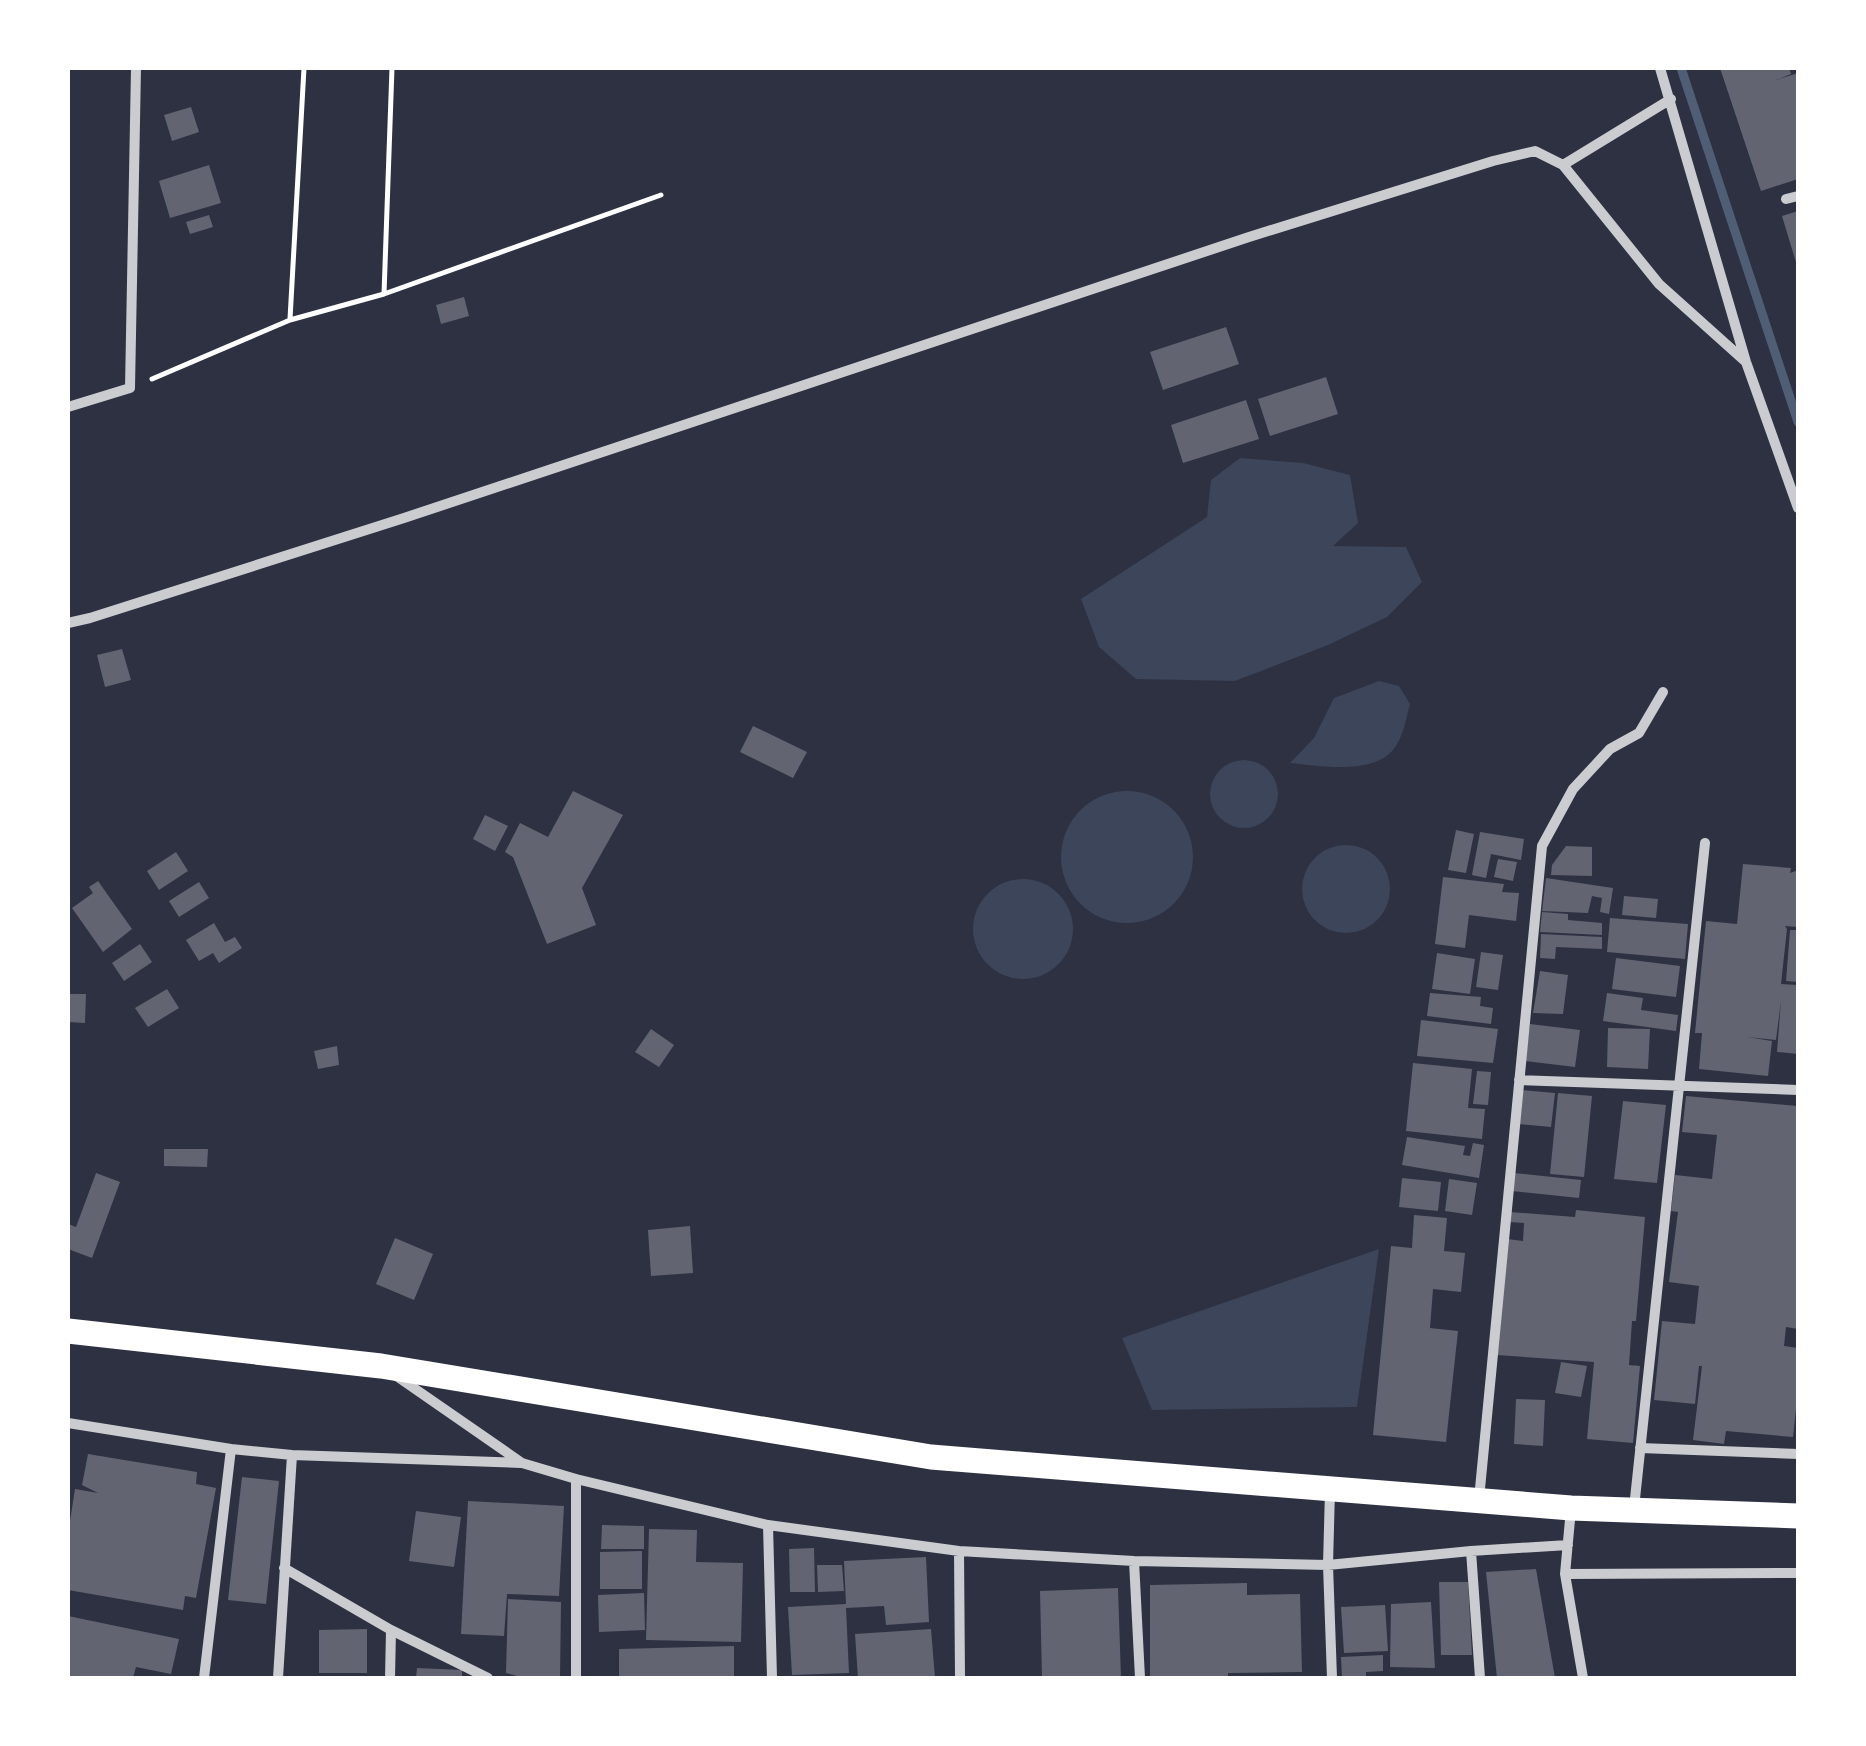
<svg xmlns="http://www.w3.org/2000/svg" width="1866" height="1746" font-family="Mulish,sans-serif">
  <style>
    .green { fill: #3c4559 }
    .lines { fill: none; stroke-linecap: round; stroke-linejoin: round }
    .stream { stroke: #4f5d75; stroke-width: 9 }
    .building { fill: #626471 }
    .path { stroke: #fff; stroke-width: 5 }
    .minor { stroke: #caccd0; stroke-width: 10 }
    .trunk { stroke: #fff; stroke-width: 25 }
  </style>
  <rect width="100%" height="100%" fill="#2d3142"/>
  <path class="green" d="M 1240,458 L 1303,463 L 1350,475 L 1358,523 L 1333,546 L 1406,547 L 1422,582 L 1387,617 L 1328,645 L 1235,681 L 1136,679 L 1099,647 L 1081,599 L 1207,517 L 1211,480 Z
    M 1379,681 L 1399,686 L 1410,704 C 1406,719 1403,738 1393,750 C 1372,775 1319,766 1290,763 L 1314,738 L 1334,698 Z
    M1210 794a34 34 0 1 1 68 0a34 34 0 1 1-68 0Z
    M1061 857a66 66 0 1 1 132 0a66 66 0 1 1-132 0Z
    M1302 889a44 44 0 1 1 88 0a44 44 0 1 1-88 0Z
    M973 929a50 50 0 1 1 100 0a50 50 0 1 1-100 0Z
    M 1379,1249 L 1357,1407 L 1152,1410 L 1122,1338 Z"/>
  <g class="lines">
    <path class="stream" d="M 1681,68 L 1798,422"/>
  </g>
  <path class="building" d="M 1720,68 L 1789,68 L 1791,74 L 1776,80 L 1798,73 L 1798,179 L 1761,191 Z
    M 191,107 L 199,132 L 172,141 L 164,115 Z
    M 209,165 L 221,203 L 170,218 L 159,181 Z
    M 1798,211 L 1798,269 L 1782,216 Z
    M 209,215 L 213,227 L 190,234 L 186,222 Z
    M 464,297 L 469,316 L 441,324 L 436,305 Z
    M 1226,327 L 1239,364 L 1163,390 L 1150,352 Z
    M 1326,377 L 1338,414 L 1270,436 L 1258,399 Z
    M 1246,400 L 1259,439 L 1183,463 L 1171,425 Z
    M 122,649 L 131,680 L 105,687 L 97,655 Z
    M 753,726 L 807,752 L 793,778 L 740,752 Z
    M 573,791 L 623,815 L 582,888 L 596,925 L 547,944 L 513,857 L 505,852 L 520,823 L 548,837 Z
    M 485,815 L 508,826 L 495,851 L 473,839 Z
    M 1456,830 L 1474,834 L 1466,873 L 1448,870 Z
    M 1480,832 L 1524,839 L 1521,860 L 1491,854 L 1486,878 L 1472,875 Z
    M 1566,846 L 1592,847 L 1592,876 L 1551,875 L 1552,865 Z
    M 176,852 L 188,871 L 159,890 L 147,871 Z
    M 1498,859 L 1517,862 L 1513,881 L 1494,877 Z
    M 1743,864 L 1791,868 L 1790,873 L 1798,870 L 1798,927 L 1785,926 L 1787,929 L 1781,984 L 1798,985 L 1798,1054 L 1777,1052 L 1781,1001 L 1776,1040 L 1747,1037 L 1772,1041 L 1768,1076 L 1699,1069 L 1702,1033 L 1695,1033 L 1706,921 L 1737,924 Z
    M 1443,877 L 1504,884 L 1502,892 L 1519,893 L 1516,921 L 1469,915 L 1465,948 L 1435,944 Z
    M 1546,878 L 1613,888 L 1609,914 L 1600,912 L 1602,898 L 1592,896 L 1588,913 L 1542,911 Z
    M 98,881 L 132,929 L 103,952 L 72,908 L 93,893 L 89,887 Z
    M 199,882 L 209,898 L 179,917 L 169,901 Z
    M 1624,896 L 1658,899 L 1656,918 L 1622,915 Z
    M 1542,912 L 1568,914 L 1568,920 L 1602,923 L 1602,935 L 1540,932 Z
    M 1610,918 L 1688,924 L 1685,959 L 1607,952 Z
    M 214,923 L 225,942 L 235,937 L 242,948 L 219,963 L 213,953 L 199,961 L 186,940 Z
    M 1790,930 L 1798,930 L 1798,982 L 1786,981 Z
    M 1541,934 L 1602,937 L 1602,949 L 1556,947 L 1555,959 L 1540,958 Z
    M 140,944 L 152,962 L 124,981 L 112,963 Z
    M 1481,952 L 1503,955 L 1498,990 L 1476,987 Z
    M 1437,953 L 1475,959 L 1470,994 L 1432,989 Z
    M 1616,958 L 1680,966 L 1676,997 L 1612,989 Z
    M 1540,971 L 1568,975 L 1563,1014 L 1533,1013 Z
    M 167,989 L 179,1008 L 148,1027 L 135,1008 Z
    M 1430,993 L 1481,997 L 1480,1006 L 1493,1008 L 1491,1024 L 1427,1016 Z
    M 1607,993 L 1643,998 L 1641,1010 L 1678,1015 L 1676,1031 L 1603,1021 Z
    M 68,994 L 86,994 L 85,1023 L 68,1022 Z
    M 1421,1020 L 1498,1029 L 1493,1063 L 1417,1056 Z
    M 1530,1024 L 1580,1030 L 1575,1067 L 1525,1061 Z
    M 1608,1028 L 1650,1029 L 1648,1069 L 1607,1067 Z
    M 651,1029 L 674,1045 L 659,1067 L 635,1052 Z
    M 337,1046 L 339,1065 L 318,1069 L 314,1051 Z
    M 1413,1063 L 1472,1069 L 1468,1108 L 1485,1109 L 1482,1139 L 1406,1131 Z
    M 1477,1071 L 1491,1072 L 1488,1105 L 1473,1104 Z
    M 1521,1090 L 1555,1093 L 1551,1127 L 1518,1124 Z
    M 1558,1093 L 1592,1096 L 1584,1177 L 1550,1174 Z
    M 1686,1096 L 1798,1106 L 1798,1329 L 1786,1327 L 1784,1346 L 1798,1348 L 1798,1390 L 1793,1437 L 1726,1431 L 1724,1444 L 1693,1440 L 1702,1366 L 1699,1366 L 1695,1404 L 1654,1400 L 1662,1321 L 1695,1324 L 1699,1286 L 1669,1282 L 1678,1212 L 1671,1211 L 1675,1175 L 1712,1179 L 1717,1135 L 1682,1132 Z
    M 1623,1101 L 1666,1105 L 1657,1183 L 1614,1179 Z
    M 1407,1137 L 1465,1146 L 1463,1155 L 1470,1156 L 1473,1143 L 1484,1145 L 1479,1178 L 1402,1165 Z
    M 164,1149 L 208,1149 L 207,1167 L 164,1166 Z
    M 96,1173 L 120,1182 L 92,1258 L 68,1249 L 68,1224 L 76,1227 Z
    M 1514,1173 L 1581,1180 L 1579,1198 L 1512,1191 Z
    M 1402,1178 L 1441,1182 L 1438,1211 L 1399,1207 Z
    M 1449,1179 L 1477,1183 L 1472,1215 L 1445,1211 Z
    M 1576,1210 L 1645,1217 L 1636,1321 L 1632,1321 L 1629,1365 L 1640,1366 L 1633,1443 L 1587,1439 L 1594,1362 L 1497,1355 L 1507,1239 L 1523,1241 L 1524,1223 L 1509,1222 L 1510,1212 L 1575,1217 Z
    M 1414,1215 L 1447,1218 L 1444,1251 L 1465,1253 L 1461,1292 L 1433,1289 L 1430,1328 L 1458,1331 L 1446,1442 L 1373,1435 L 1391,1246 L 1412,1248 Z
    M 690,1226 L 693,1273 L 651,1276 L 648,1230 Z
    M 395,1238 L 433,1254 L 414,1300 L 376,1284 Z
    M 1561,1362 L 1587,1366 L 1581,1397 L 1555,1393 Z
    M 1516,1399 L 1545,1400 L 1543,1446 L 1514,1444 Z
    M 88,1454 L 197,1472 L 196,1484 L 216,1488 L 196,1598 L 185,1596 L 183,1610 L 68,1590 L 68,1534 L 75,1489 L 98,1493 L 82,1485 Z
    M 242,1477 L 279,1481 L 266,1604 L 228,1600 Z
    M 468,1501 L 564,1506 L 559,1596 L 507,1594 L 504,1636 L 461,1634 Z
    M 416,1511 L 461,1517 L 454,1567 L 409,1561 Z
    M 602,1525 L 644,1526 L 644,1549 L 601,1549 Z
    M 649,1529 L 697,1530 L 696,1562 L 743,1563 L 741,1642 L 646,1640 Z
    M 814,1548 L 815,1592 L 790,1592 L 789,1549 Z
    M 642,1551 L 642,1589 L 600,1589 L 600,1552 Z
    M 926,1557 L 929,1622 L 886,1625 L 884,1606 L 846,1608 L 849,1673 L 792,1675 L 788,1607 L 846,1604 L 844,1561 Z
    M 817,1565 L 842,1565 L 844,1591 L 818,1592 Z
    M 1536,1569 L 1555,1678 L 1497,1678 L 1486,1572 Z
    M 1439,1582 L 1468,1582 L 1472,1655 L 1441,1655 Z
    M 1247,1583 L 1247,1595 L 1300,1594 L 1302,1672 L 1228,1673 L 1228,1678 L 1150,1678 L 1150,1585 Z
    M 1118,1588 L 1121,1678 L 1042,1678 L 1040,1591 Z
    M 644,1593 L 645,1630 L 599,1632 L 598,1595 Z
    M 508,1599 L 561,1602 L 560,1678 L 524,1678 L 506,1673 Z
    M 1431,1602 L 1435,1668 L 1390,1667 L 1391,1604 Z
    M 1385,1605 L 1388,1651 L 1344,1653 L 1341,1607 Z
    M 68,1616 L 179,1639 L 171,1674 L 136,1667 L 133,1678 L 68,1678 Z
    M 367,1629 L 367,1673 L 319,1673 L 319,1630 Z
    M 931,1629 L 935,1678 L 858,1678 L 855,1634 Z
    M 734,1646 L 734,1678 L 619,1678 L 619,1649 Z
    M 1383,1655 L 1383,1671 L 1366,1672 L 1366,1678 L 1342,1678 L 1341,1657 Z
    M 417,1668 L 462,1670 L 462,1678 L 416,1678 Z"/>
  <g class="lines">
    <path class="path" d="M 384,294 L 392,68
      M 290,319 L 304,68
      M 152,379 L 290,320 L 384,294 L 661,195"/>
    <path class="minor" d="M 1660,68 L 1746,362 L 1798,508
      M 1563,165 L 1671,99
      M 1786,199 L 1798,196
      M 68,407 L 130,388 L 136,68
      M 68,623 L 90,618 L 404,518 L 1249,237 L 1493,161 L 1535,151 L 1563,165 L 1659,284 L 1746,362
      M 1519,1080 L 1798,1090
      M 395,1375 L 522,1463 L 576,1479 L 768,1525 L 959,1551 L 1134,1561 L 1328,1565 L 1471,1551 L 1568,1545
      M 68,1423 L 231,1449 L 292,1455 L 521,1463
      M 1640,1448 L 1798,1454
      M 576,1479 L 576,1678
      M 1330,1490 L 1328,1565 L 1332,1678
      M 1479,1499 L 1542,846 L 1573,789 L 1610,749 L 1639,733 L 1663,692
      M 1634,1508 L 1705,843
      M 1571,1509 L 1565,1574 L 1583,1678
      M 768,1525 L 772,1678
      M 959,1551 L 960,1678
      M 1471,1551 L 1480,1678
      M 1134,1561 L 1140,1678
      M 284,1568 L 391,1630 L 488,1678
      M 1565,1574 L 1798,1573
      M 204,1678 L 231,1449
      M 278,1678 L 292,1455
      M 390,1678 L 391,1630"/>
    <path class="trunk" d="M 68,1331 L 381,1366 L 931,1457 L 1571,1508 L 1798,1516"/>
  </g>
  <rect width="1866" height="1746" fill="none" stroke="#ffffff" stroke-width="140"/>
</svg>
